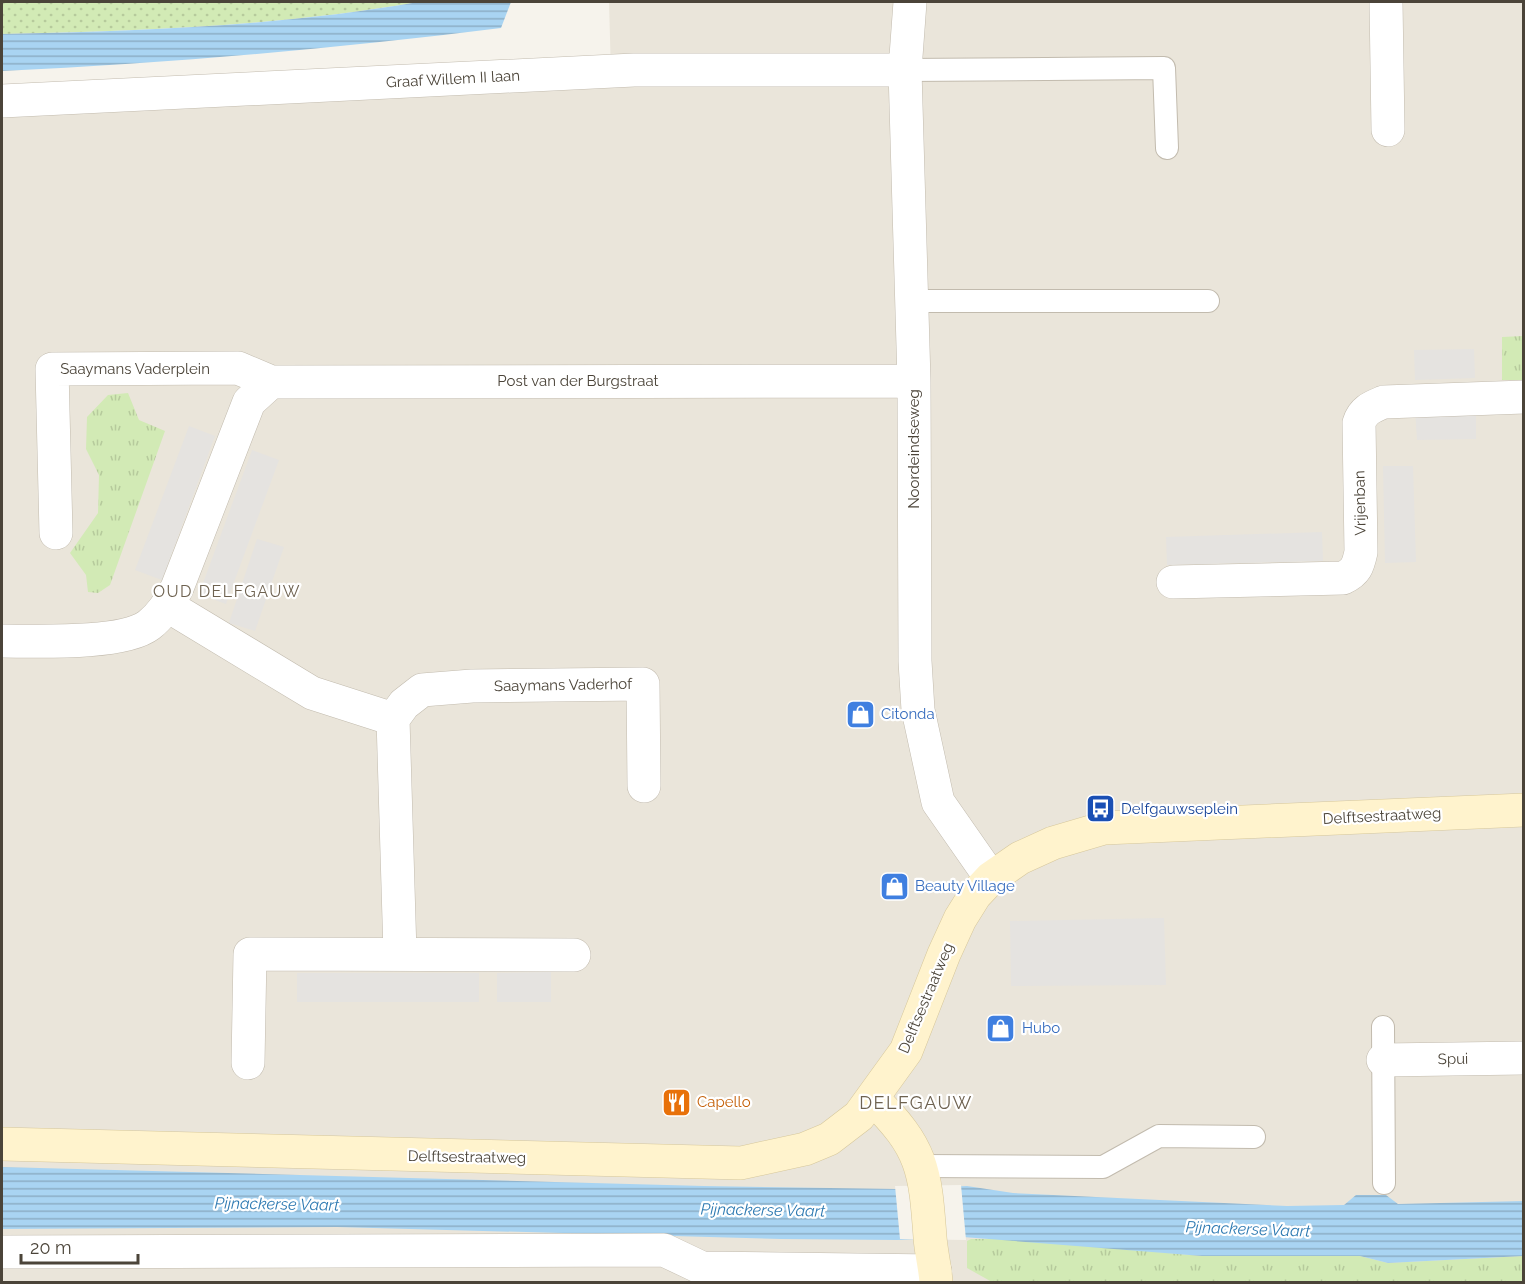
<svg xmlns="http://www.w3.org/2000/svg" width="1525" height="1284" font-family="Raleway,sans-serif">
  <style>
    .residential { fill: #eae5da }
    .grass { fill: url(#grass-tufts) }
    .garden { fill: url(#garden-dots) }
    .parking { fill: #e5e3e0 }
    .water { fill: url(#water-rules) }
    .pier { fill: #f6f3ec }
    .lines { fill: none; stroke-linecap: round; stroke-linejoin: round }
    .lane-casing { stroke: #c2bbae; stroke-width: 24 }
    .street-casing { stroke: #c2bbae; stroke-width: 34 }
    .secondary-casing { stroke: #d6c79b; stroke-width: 34 }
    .lane { stroke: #fff; stroke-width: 22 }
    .street { stroke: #fff; stroke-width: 33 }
    .secondary { stroke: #fff3cd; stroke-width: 33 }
    .labels { text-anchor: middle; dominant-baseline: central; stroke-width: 4.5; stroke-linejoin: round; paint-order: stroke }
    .street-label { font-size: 15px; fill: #4b4439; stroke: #fff }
    .shop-label { font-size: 15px; fill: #366cbe; stroke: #fff; text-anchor: start }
    .transit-label { font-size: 15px; fill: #164399; stroke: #fff; text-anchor: start }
    .food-label { font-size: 15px; fill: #c56008; stroke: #fff; text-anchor: start }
    .neighbourhood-label { font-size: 16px; letter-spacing: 1.5px; fill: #6e6250; stroke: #fff }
    .water-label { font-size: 16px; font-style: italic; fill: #2e7ab2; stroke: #fff }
    .quarter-label { font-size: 18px; letter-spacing: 1.5px; fill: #6e6250; stroke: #fff }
  </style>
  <defs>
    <pattern id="grass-tufts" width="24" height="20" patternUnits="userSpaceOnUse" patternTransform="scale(1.5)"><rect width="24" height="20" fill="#d2eab5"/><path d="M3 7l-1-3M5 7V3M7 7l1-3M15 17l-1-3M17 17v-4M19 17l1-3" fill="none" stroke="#b6ca9c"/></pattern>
    <pattern id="garden-dots" width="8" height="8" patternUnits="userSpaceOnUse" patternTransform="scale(1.5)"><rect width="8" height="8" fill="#d2eab5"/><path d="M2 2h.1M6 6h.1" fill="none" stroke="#b6ca9c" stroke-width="1.8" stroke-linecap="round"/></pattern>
    <pattern id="water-rules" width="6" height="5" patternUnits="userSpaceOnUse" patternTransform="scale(1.5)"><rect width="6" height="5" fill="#a9d4f2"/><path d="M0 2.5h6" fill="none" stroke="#8caec5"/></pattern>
  </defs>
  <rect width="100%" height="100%" fill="#f6f3ec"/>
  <path class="residential" d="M 609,2 L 1523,2 L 1523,1282 L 2,1282 L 2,107 L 611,74 Z"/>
  <path class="grass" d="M 1523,336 L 1523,380 L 1502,380 L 1502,337 Z
    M 128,393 L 139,420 L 165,431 L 110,585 L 98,593 L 88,592 L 86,575 L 70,553 L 98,513 L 99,475 L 86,449 L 87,417 L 108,395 Z
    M 971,1239 L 1012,1239 L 1202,1256 L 1360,1256 L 1388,1263 L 1523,1256 L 1523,1282 L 992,1282 L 967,1268 L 967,1241 Z"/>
  <path class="garden" d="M 2,2 L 418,2 C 281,26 141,31 2,34 Z"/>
  <path class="parking" d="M 1474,349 L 1475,378 L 1415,380 L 1414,350 Z
    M 1476,409 L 1476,439 L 1417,440 L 1415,410 Z
    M 189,426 L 215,436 L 162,580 L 135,570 Z
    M 252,450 L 279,460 L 226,604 L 199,594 Z
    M 1383,466 L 1413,466 L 1416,562 L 1385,563 Z
    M 1322,532 L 1323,561 L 1167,565 L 1166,537 Z
    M 257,539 L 284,547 L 255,631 L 229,623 Z
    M 1164,918 L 1166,985 L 1011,986 L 1010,921 Z
    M 551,972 L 551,1002 L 497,1002 L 497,973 Z
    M 297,973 L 479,973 L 479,1002 L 297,1002 Z"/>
  <path class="water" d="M 418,2 L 511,2 L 501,28 C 334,49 169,63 2,71 L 2,34 C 141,31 281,26 418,2 Z
    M 2,1167 L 704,1186 L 897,1189 L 967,1186 L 1013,1193 L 1287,1206 L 1344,1205 L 1356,1195 L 1386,1195 L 1398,1204 L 1524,1201 L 1523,1256 L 1388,1263 L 1360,1256 L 1202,1256 L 963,1237 L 897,1240 L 781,1239 L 337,1227 L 2,1229 Z"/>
  <path class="pier" d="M 961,1185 L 966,1240 L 900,1239 L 895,1186 Z"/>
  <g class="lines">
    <defs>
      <path id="lane" d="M 905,70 L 1164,68 L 1167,148
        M 913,301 L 1208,301
        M 1383,1027 L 1384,1183
        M 921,1166 L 1103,1167 L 1159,1136 L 1254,1137"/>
      <path id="street" d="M 910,2 L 905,70 L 914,381 L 915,661 L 918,710 L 938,802 L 991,878
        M 1386,2 L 1388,130
        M 2,101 L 634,70 L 905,70
        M 56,533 L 52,369 L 238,368 L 271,382
        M 1173,582 L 1343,578 C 1356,572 1358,566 1361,552 L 1359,423 C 1363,410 1372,407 1384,402 L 1524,397
        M 168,606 L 312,693 L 393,719 L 404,704 L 422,690 L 472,686 L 643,684 L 644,786
        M 2,641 C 35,641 123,645 149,625 C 162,615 170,602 177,588 L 249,402 L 271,382 L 914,381
        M 393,719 L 400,953
        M 1383,1060 L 1524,1058
        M 248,1063 L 250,954 L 574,955
        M 2,1252 L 664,1250 L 702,1268 L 935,1271"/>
      <path id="secondary" d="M 872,1098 C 923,1148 925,1169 930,1237 C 931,1252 935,1267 936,1282
        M 2,1144 L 741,1163 L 805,1149 L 829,1139 L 859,1116 L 906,1051 L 944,954 L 960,919 L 975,895 L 991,878 L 1020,858 L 1053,843 L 1104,828 L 1524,810"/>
    </defs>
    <use href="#lane" class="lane-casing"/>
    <use href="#street" class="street-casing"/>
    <use href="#secondary" class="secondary-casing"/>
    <use href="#lane" class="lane"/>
    <use href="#street" class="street"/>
    <use href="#secondary" class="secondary"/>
  </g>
  <defs>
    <symbol id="shop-square" viewBox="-11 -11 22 22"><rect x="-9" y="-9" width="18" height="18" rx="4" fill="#3f7fe0" stroke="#fff"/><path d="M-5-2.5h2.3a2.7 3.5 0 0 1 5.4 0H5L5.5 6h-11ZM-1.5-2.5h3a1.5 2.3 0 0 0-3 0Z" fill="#fff"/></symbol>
    <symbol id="bus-square" viewBox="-11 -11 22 22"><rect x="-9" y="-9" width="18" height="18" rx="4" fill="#1a4fb4" stroke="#fff"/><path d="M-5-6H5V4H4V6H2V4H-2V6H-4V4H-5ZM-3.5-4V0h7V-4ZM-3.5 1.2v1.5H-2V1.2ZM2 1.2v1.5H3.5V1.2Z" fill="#fff"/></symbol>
    <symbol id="restaurant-square" viewBox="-11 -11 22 22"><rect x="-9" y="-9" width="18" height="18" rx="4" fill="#e8710a" stroke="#fff"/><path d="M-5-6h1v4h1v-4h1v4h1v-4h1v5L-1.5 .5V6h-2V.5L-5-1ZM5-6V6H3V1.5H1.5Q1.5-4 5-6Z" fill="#fff"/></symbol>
  </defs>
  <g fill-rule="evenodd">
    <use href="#shop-square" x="844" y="698" width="33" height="33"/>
    <use href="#bus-square" x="1084" y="792" width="33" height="33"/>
    <use href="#shop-square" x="878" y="870" width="33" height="33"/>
    <use href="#shop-square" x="984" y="1012" width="33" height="33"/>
    <use href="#restaurant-square" x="660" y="1086" width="33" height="33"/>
  </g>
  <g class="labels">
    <g class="street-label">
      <text transform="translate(453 79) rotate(-3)">Graaf Willem II laan</text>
      <text x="135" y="369">Saaymans Vaderplein</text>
      <text x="578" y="381">Post van der Burgstraat</text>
      <text transform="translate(914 449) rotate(-90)">Noordeindseweg</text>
      <text transform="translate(1360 503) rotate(-91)">Vrijenban</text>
      <text transform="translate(563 685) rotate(-1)">Saaymans Vaderhof</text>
      <text transform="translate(1382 816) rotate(-3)">Delftsestraatweg</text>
      <text transform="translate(926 998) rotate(-67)">Delftsestraatweg</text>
      <text transform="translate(1453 1059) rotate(-1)">Spui</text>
      <text transform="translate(467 1157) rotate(1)">Delftsestraatweg</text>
    </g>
    <g class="shop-label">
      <text x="881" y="714">Citonda</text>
      <text x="915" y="886">Beauty Village</text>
      <text x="1022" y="1028">Hubo</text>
    </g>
    <g class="transit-label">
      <text x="1121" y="809">Delfgauwseplein</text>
    </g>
    <g class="food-label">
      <text x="697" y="1102">Capello</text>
    </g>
    <g class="neighbourhood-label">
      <text x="227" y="591">OUD DELFGAUW</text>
    </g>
    <g class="water-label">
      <text transform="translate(277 1204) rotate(1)">Pijnackerse Vaart</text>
      <text transform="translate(763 1210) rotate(1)">Pijnackerse Vaart</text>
      <text transform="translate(1248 1229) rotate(2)">Pijnackerse Vaart</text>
    </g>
    <g class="quarter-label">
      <text x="916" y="1102">DELFGAUW</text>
    </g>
  </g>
  <rect width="1525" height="1284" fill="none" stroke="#4b4439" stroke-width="6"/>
  <path d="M21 1254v9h117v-9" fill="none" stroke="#4b4439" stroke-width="3"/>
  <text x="30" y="1254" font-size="18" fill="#4b4439" stroke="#ffffff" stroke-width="4.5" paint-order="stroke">20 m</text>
</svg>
